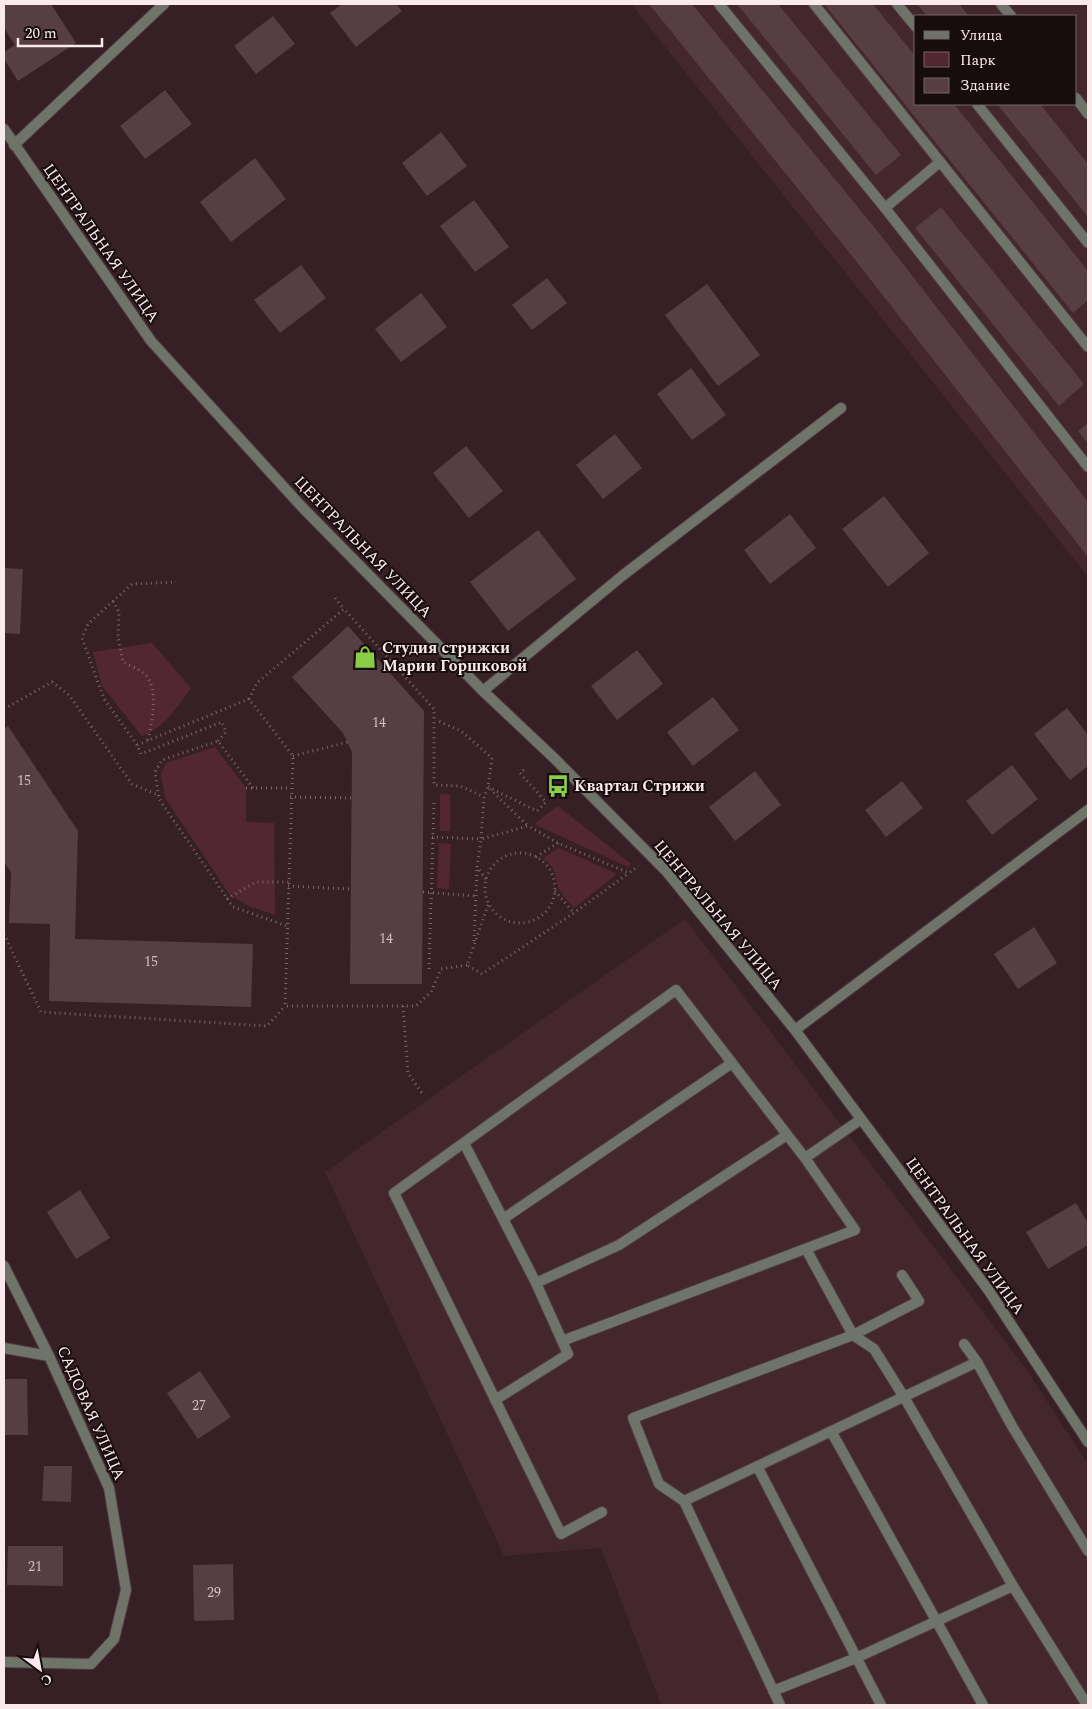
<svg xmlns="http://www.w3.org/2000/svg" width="1092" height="1709" font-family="Spectral,serif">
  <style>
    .built { fill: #44262d; fill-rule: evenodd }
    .green { fill: #532732 }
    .building { fill: #573e43 }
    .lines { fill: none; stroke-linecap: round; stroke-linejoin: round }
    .lane-casing { stroke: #523c41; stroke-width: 12 }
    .street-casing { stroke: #523c41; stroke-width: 12 }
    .path { stroke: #7b676b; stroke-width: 3; stroke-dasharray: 1 4; stroke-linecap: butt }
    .lane { stroke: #6e746a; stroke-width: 10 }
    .street { stroke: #6e746a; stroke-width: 10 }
    .labels { text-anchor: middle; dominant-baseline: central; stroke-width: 4; stroke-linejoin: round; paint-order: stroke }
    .number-label { font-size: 14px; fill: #d2bfc2 }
    .street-label { font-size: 16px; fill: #fbeaed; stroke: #170d0f }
    .poi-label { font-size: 16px; font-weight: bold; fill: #fbeaed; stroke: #170d0f; text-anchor: start }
  </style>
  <rect width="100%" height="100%" fill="#362025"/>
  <path class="built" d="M 631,4 L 1088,4 L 1088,577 ZM 916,16 L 1076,16 L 1076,104 L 916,104 Z
    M 685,919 L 1024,1366 L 1088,1464 L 1088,1705 L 661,1705 L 601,1548 L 504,1556 L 325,1172 Z"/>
  <path class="green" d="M 152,643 L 191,688 C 179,705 163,729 142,736 L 102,686 L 93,652 Z
    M 215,747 L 246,788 L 246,822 L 274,823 L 275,915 L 249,906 L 230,895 L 165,798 L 161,774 L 166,763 Z
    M 440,794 L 450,794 L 450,831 L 440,831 Z
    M 558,806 L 631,864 L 628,867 L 534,824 Z
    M 439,843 L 451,844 L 449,889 L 437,888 Z
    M 559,848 L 617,874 L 574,908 C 570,903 562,895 559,889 C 553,872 559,871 543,858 Z"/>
  <path class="building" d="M 4,4 L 51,4 L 76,43 L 18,81 L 4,59 L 4,52 L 15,45 L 4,28 Z
    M 342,4 L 396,4 L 402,11 L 356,47 L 330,13 Z
    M 649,4 L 692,4 L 879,233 L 1088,502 L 1088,557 L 852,256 Z
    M 737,4 L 778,4 L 901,155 L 876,175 Z
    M 824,4 L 873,4 L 916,57 L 916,104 L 954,104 L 1088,271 L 1088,300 L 1073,313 Z
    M 917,4 L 959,4 L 969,16 L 927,16 Z
    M 273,16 L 295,44 L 256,74 L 234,46 Z
    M 165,90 L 192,124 L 145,159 L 120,126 Z
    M 997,104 L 1040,104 L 1088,164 L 1088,217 Z
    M 441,132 L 467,166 L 427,196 L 402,163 Z
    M 255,158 L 286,199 L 231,242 L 200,202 Z
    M 474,200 L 509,247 L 475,272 L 440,226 Z
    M 941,207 L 1084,384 L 1059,406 L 915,228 Z
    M 301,265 L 326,298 L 280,333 L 254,300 Z
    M 547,278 L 567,303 L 532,330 L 512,305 Z
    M 707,284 L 760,355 L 718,386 L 665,315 Z
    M 421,293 L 447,327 L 401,362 L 375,329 Z
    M 691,368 L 726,415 L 692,440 L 657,394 Z
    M 1088,423 L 1088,444 L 1078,431 Z
    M 615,434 L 642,468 L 603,499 L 576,465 Z
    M 466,446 L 503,491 L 469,518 L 433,473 Z
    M 884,496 L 929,553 L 888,587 L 842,529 Z
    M 790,514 L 816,548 L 770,584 L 744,550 Z
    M 538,530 L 576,579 L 508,631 L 470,582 Z
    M 4,568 L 23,569 L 20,634 L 4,633 Z
    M 348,626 L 424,711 L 422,984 L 350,984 L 352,752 L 343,733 L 292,677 Z
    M 637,650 L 663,684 L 617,720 L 591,686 Z
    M 713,697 L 739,730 L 693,766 L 667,732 Z
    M 1067,708 L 1088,735 L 1088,766 L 1070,780 L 1034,734 Z
    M 8,726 L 78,831 L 75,939 L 253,944 L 251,1007 L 49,1001 L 50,924 L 9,923 L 11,872 L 4,862 L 4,729 Z
    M 1012,765 L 1038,799 L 992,835 L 966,801 Z
    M 755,771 L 781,805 L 735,841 L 709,807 Z
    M 902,781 L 923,808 L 886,837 L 865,810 Z
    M 1034,927 L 1057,963 L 1018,989 L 994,954 Z
    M 80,1190 L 110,1238 L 76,1259 L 47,1212 Z
    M 1076,1203 L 1088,1223 L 1088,1245 L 1048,1269 L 1026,1232 Z
    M 200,1371 L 231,1417 L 198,1439 L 167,1393 Z
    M 4,1379 L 27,1379 L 28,1435 L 4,1435 Z
    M 44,1466 L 72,1466 L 71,1502 L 42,1501 Z
    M 8,1546 L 63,1546 L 63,1586 L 7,1585 Z
    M 233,1564 L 234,1620 L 194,1621 L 193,1565 Z"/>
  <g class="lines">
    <defs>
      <path id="lane" d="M 719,4 L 885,208 L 1088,467
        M 814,4 L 1088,347
        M 897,4 L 916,27
        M 1001,4 L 1011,16
        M 1076,98 L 1088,114
        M 977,104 L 1088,243
        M 885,208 L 940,162
        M 464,1143 L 536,1283 L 619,1245 L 787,1135
        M 503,1219 L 732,1063
        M 806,1249 L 853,1335 L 874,1349 L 904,1397 L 1013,1586 L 1087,1705
        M 562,1341 L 855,1230 L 805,1158
        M 964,1344 L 977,1362 L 1012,1426 L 1088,1551
        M 495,1400 L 568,1354 L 536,1283
        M 831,1431 L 983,1705
        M 757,1466 L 881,1705
        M 684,1501 L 977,1362
        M 602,1512 L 561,1534 L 394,1193 L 676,990 L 805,1158 L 860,1120
        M 773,1691 L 856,1658 L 1013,1586
        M 780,1705 L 684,1501 L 659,1484 L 633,1418 L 853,1335 L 919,1301 L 902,1275"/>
      <path id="street" d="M 4,129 L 151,341 L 302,507 L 483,691 L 555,759 L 667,872 L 795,1030 L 989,1291 L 1088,1442
        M 14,145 L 164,4
        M 483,691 L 622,576 L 841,408
        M 795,1030 L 1088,810
        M 4,1266 L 49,1356 L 109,1488 L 126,1590 L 114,1639 L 91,1664 L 4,1662
        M 4,1348 L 49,1356"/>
    </defs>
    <use href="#lane" class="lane-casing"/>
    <use href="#street" class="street-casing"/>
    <path class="path" d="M 335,598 L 344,609
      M 113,601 L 119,612 L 118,638 L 123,662 C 129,665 137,668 143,673 C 160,685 152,722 148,740
      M 4,709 L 52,682 L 69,695 L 132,784 L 158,795
      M 218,741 L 226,732 L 222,722 L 141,754 L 137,745 L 249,699
      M 137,745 L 104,699 L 82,638 L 88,624 L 132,584 L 176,582
      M 293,756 L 348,742
      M 488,787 L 537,811 L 546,802 L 520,773 L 526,768
      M 246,788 L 291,788
      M 253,788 L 218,741 L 162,760 L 155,772 L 159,799 L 233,907 L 287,926
      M 490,789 L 528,826
      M 290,797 L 351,798
      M 432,837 L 481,839 L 484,797 L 488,787 L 492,758 L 461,731 L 436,720
      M485 888a35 35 0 1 1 70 0a35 35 0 1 1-70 0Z
      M 536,857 L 558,843
      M 486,879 L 477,867 L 481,839 L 528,826 L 558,843 L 629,873 L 637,867
      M 288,886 L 351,889
      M 555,891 L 574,913
      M 423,892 L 476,896
      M 227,899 L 256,882 L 289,882
      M 488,905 L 467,965 L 482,974 L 574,913 L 629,873
      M 4,934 L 41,1012 L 267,1026 L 285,1006
      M 474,941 L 477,867
      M 467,965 L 441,969 L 431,992 L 416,1006 L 285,1006 L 293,756 L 249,699 L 257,683 L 344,609 L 434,709 L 434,785 L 460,786 L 484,797
      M 429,969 L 434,803
      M 403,1006 L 408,1073 L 424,1096"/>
    <use href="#lane" class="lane"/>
    <use href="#street" class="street"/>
  </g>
  <defs>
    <symbol id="shop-bare" viewBox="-9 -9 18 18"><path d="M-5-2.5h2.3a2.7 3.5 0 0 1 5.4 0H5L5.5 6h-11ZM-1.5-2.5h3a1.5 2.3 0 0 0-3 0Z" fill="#8ace48" stroke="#170d0f" stroke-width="2.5" paint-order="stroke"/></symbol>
    <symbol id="bus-bare" viewBox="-9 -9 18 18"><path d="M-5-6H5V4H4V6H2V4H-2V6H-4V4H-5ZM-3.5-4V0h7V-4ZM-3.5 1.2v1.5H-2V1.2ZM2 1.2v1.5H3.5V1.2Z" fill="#8ace48" stroke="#170d0f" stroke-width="2.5" paint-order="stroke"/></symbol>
  </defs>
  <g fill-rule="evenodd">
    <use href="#shop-bare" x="349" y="641" width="32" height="32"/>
    <use href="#bus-bare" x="542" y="770" width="32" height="32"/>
  </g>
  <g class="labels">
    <g class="number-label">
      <text x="379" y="722">14</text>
      <text x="24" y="780">15</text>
      <text x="386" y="938">14</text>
      <text x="151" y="961">15</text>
      <text x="199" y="1405">27</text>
      <text x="35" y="1566">21</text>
      <text x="214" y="1592">29</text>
    </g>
    <g class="street-label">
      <text transform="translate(101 243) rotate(55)">ЦЕНТРАЛЬНАЯ УЛИЦА</text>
      <text transform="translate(363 547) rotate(46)">ЦЕНТРАЛЬНАЯ УЛИЦА</text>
      <text transform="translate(718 915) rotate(50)">ЦЕНТРАЛЬНАЯ УЛИЦА</text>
      <text transform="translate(965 1236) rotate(54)">ЦЕНТРАЛЬНАЯ УЛИЦА</text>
      <text transform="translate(91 1413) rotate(66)">САДОВАЯ УЛИЦА</text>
    </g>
    <g class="poi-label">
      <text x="382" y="648">Студия стрижки<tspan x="382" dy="18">Марии Горшковой</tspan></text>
      <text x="574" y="786">Квартал Стрижи</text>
    </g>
  </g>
  <rect width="1092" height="1709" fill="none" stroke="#fbeaed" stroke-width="10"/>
  <rect x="914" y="15" width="162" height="90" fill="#170d0f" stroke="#726568"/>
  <rect x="924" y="31" width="25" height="8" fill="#6e746a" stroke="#726568"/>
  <text x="960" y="40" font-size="15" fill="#fbeaed">Улица</text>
  <rect x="924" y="52" width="25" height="15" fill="#532732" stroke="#726568"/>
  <text x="960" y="65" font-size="15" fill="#fbeaed">Парк</text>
  <rect x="924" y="78" width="25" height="15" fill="#573e43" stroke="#726568"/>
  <text x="960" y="90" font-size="15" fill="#fbeaed">Здание</text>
  <g transform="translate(40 1669) rotate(148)" stroke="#170d0f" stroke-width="4" paint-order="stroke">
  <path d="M0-4L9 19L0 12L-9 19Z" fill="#fbeaed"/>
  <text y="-8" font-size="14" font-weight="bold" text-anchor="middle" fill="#fbeaed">С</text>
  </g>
  <path d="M18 38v8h84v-8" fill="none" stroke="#fbeaed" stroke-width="2.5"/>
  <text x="25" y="38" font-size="15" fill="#fbeaed" stroke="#170d0f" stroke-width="4" paint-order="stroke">20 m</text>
</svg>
